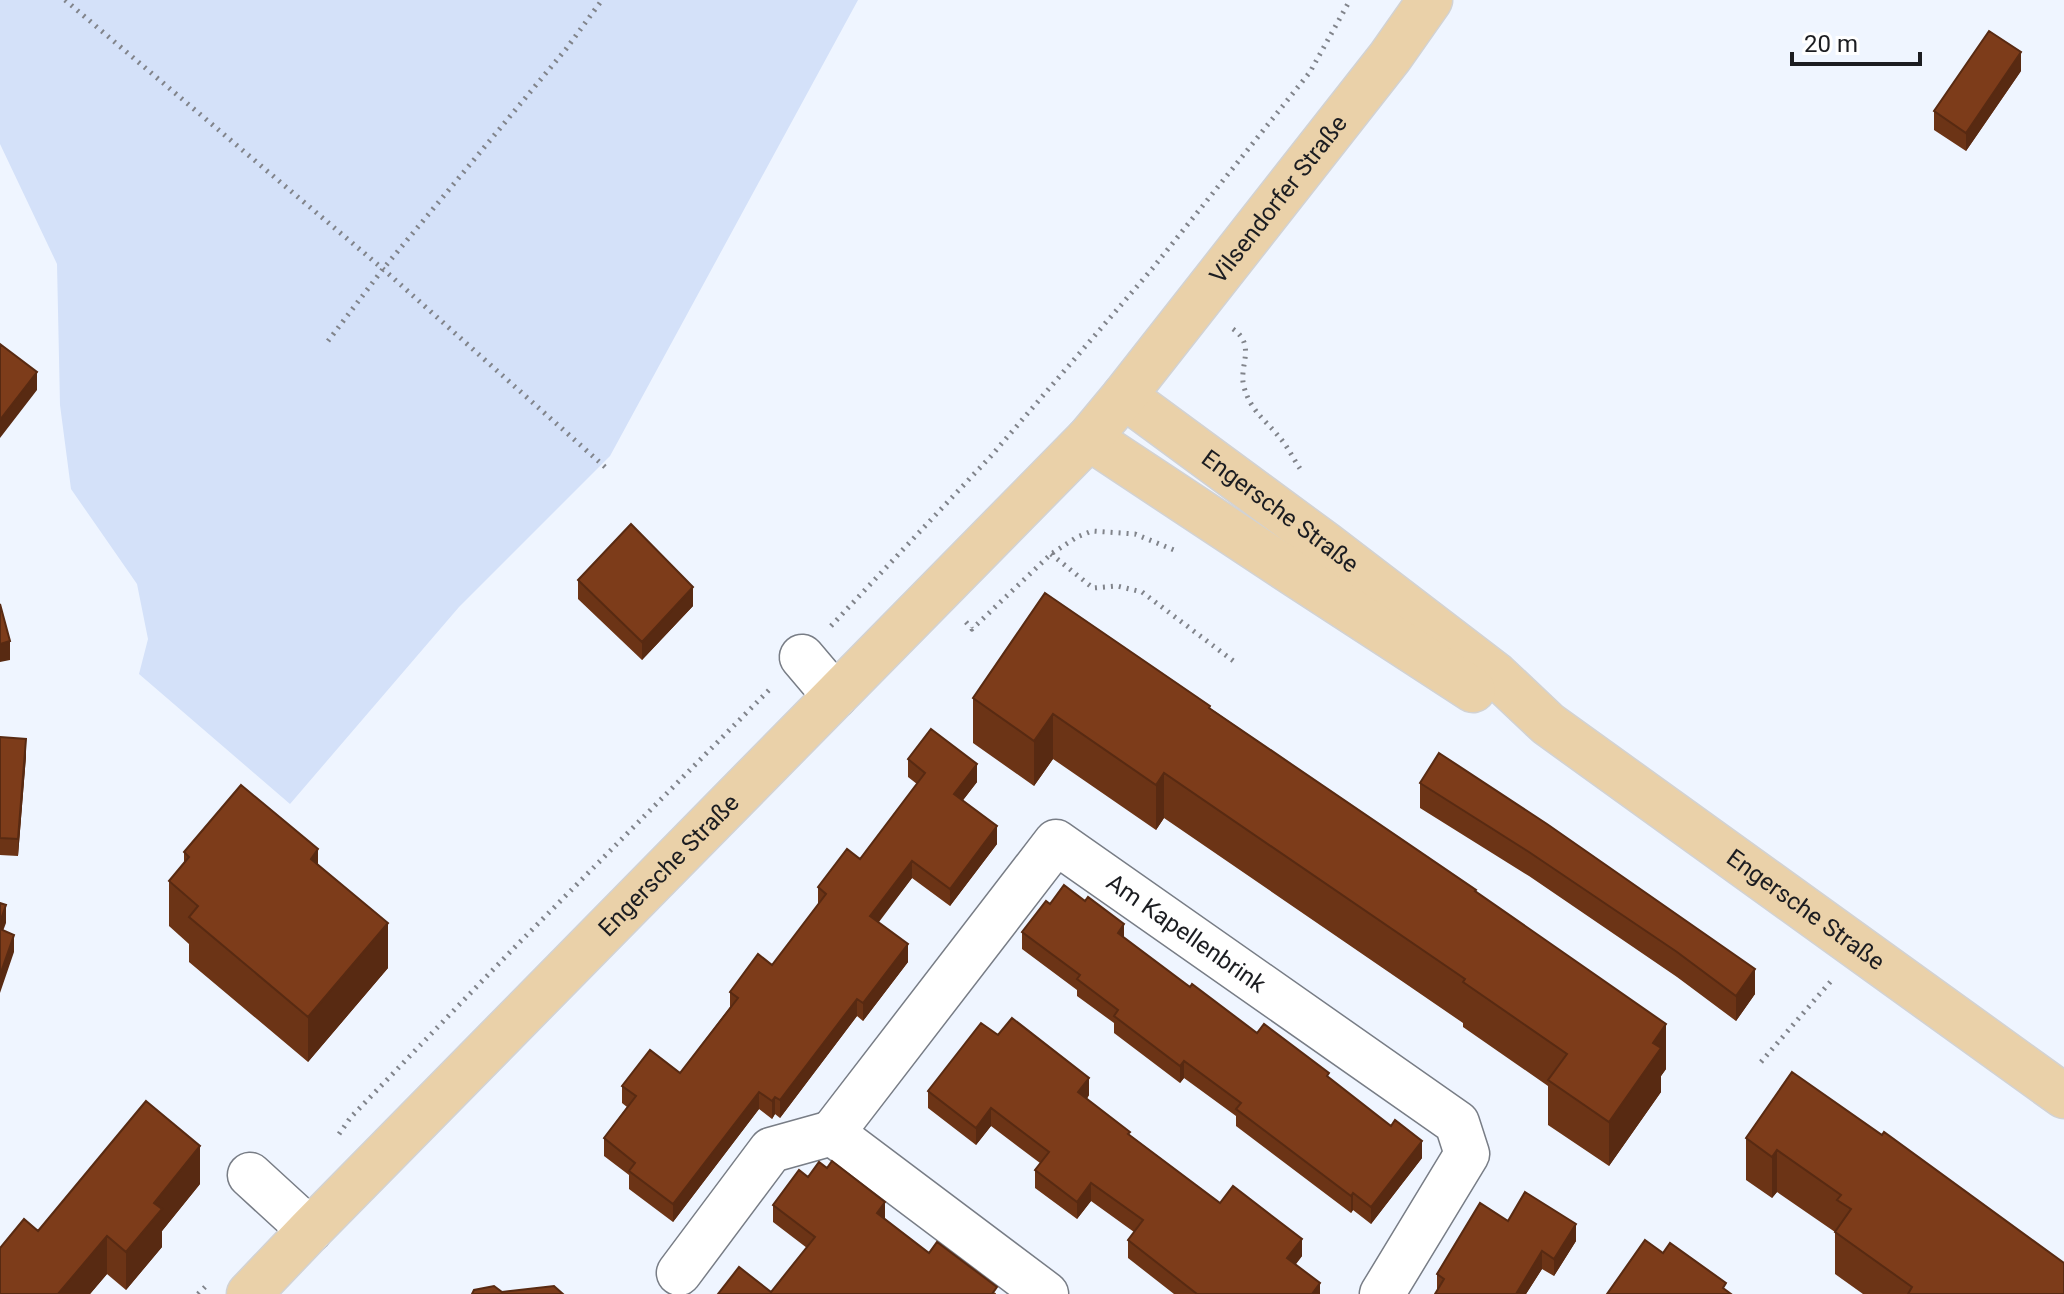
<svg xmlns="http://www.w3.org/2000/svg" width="2064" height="1294" font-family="Roboto,sans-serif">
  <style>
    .green { fill: #d4e1f9 }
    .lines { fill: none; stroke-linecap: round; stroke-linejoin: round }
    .minor-casing { stroke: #787d86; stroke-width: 47 }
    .major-casing { stroke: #d2d2d3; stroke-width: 47 }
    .path { stroke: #81848b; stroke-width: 5; stroke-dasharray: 2 6; stroke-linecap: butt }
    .minor { stroke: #fff; stroke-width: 44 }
    .major { stroke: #ead1a9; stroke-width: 44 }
    .wall { fill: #6c3416 }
    .shaded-wall { fill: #582a12 }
    .building { fill: #7d3c1a; stroke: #582a12; stroke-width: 2 }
    .labels { text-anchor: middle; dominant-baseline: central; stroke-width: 8; stroke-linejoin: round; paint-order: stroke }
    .street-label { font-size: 24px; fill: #1c1d21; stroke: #fff }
  </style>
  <rect width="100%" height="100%" fill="#eff5ff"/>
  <path class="green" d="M 0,0 L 858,0 L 610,456 L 459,607 L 290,804 L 139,674 L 148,639 L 137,584 L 71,489 L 60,405 L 57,264 L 0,144 Z"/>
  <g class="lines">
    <defs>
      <g id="minor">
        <path d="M 802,657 L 835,696"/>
        <path d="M 250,1175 L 310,1230"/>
        <path d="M 679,1273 L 771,1150 L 832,1133"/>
        <path id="s1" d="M 1046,1294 L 832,1133 L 1056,842 L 1457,1123 L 1467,1154 L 1382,1294"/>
      </g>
      <g id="major">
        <path id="s2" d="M 1124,396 L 1325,544 L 1496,675 L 1548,724 L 2064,1096"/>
        <path d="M 1089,438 L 1299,577 L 1473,690"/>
        <path id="s3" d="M 249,1294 L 310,1230 L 1089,438 L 1124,396 L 1390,57 L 1430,0"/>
      </g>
    </defs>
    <use href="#minor" class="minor-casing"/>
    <use href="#major" class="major-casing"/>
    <path class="path" d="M 65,0 L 383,269 L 605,467
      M 1233,329 C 1257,346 1238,366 1244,387 C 1251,412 1265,419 1280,438 C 1288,447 1294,460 1301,470
      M 328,341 L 383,269 L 566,49 L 602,0
      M 1051,554 L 1093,588 L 1117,586 L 1142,592 L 1236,663
      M 966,622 L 972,629 L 1051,554 L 1077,537 L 1092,531 L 1135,534 L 1174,550
      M 831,626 L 991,456 L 1152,269 L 1310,72 L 1350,0
      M 1761,1062 L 1831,981
      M 339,1134 L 351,1117 L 514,948 L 771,688
      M 198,1294 L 206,1286"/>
    <use href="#minor" class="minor"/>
    <use href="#major" class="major"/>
  </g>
  <path class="wall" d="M 2021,71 L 1966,151 L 1934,130 L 1934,111 Z
    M 578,580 L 693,606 L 642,660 L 578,599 Z
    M 973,698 L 1210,708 L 1476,892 L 1666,1069 L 1661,1076 L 1661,1092 L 1609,1166 L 1548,1125 L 1548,1086 L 1463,1027 L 1463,1023 L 1164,818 L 1156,830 L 1053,759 L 1034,786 L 973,743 Z
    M 0,737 L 26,756 L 18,856 L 0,855 Z
    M 908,759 L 977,782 L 963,800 L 997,844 L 950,906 L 912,878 L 878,922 L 908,962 L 863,1021 L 857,1016 L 780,1118 L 775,1114 L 772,1119 L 759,1109 L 673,1222 L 629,1189 L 629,1175 L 604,1156 L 604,1138 L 627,1107 L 622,1103 L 622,1086 L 680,1073 L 730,1007 L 730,992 L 772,965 L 818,905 L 818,887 L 860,859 L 917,784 L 908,777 Z
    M 1420,783 L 1755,994 L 1736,1021 L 1677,977 L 1529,876 L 1420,808 Z
    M 184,852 L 318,865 L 388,968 L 308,1062 L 189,962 L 189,944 L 169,926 L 169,881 L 184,863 Z
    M 1085,901 L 1124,938 L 1190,987 L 1257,1033 L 1329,1078 L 1422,1158 L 1371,1224 L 1353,1210 L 1351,1213 L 1236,1126 L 1236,1116 L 1184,1078 L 1180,1083 L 1114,1033 L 1114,1023 L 1077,996 L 1077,990 L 1022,949 L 1022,932 L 1050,904 Z
    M 998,1035 L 1089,1095 L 1087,1099 L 1130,1135 L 1220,1203 L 1302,1256 L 1295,1265 L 1320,1294 L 1174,1294 L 1128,1258 L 1128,1240 L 1134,1232 L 1091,1201 L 1077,1219 L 1035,1188 L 1035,1170 L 1040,1163 L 991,1126 L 976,1145 L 928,1108 L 928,1091 Z
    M 1746,1138 L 2064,1263 L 2064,1294 L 1863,1294 L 1835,1274 L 1835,1232 L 1777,1192 L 1772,1198 L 1746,1180 Z
    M 808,1177 L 885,1219 L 929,1253 L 997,1294 L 771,1292 L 807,1248 L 773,1222 L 773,1205 Z
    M 200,1184 L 162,1231 L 162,1247 L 126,1290 L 107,1274 L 90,1294 L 0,1294 L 38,1231 Z
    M 1508,1221 L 1576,1241 L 1554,1276 L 1542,1269 L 1526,1294 L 1435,1294 L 1437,1291 L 1437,1274 Z"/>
  <path class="shaded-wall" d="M 2021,52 L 2021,71 L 1966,151 L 1966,133 Z
    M 37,372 L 37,390 L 0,438 L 0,420 Z
    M 693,587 L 693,606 L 642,660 L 642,642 Z
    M 10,641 L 10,660 L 0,662 L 0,644 Z
    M 1053,714 L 1053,759 L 1034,786 L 1034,741 Z
    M 26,739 L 26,756 L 18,856 L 18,839 Z
    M 977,764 L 977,782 L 954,812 L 954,794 Z
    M 1164,773 L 1164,818 L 1156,830 L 1156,785 Z
    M 997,826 L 997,844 L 950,906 L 950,889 Z
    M 318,849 L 318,894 L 311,859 Z
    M 912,861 L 912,878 L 870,934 L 870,916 Z
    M 6,905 L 6,923 L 0,939 L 0,922 Z
    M 388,923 L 388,968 L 308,1062 L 308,1017 Z
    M 1124,924 L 1124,941 L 1118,933 Z
    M 14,935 L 14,952 L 0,993 L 0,975 Z
    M 908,944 L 908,962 L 863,1021 L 863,1003 Z
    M 1755,969 L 1755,994 L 1736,1021 L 1736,996 Z
    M 857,999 L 857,1016 L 780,1118 L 780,1100 Z
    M 1666,1024 L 1666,1069 L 1661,1076 L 1661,1092 L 1609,1166 L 1609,1122 L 1653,1043 Z
    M 1184,1061 L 1184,1078 L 1180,1083 L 1180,1066 Z
    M 1089,1078 L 1089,1095 L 1078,1110 L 1078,1092 Z
    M 759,1092 L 759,1109 L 673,1222 L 673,1204 Z
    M 775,1097 L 775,1114 L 772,1119 L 772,1101 Z
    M 991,1108 L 991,1126 L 976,1145 L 976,1128 Z
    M 1422,1141 L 1422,1158 L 1371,1224 L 1371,1207 Z
    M 200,1146 L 200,1184 L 162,1231 L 162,1247 L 126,1290 L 126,1252 L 154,1203 Z
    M 1777,1150 L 1777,1192 L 1772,1198 L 1772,1157 Z
    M 1091,1183 L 1091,1201 L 1077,1219 L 1077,1202 Z
    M 1353,1193 L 1353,1210 L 1351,1213 L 1351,1196 Z
    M 885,1202 L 885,1219 L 877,1213 Z
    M 1576,1224 L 1576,1241 L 1554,1276 L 1554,1259 Z
    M 107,1236 L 107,1274 L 90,1294 L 58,1294 Z
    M 1302,1239 L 1302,1256 L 1287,1276 L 1287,1258 Z
    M 1542,1251 L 1542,1269 L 1526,1294 L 1516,1294 Z
    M 1320,1283 L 1320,1294 L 1312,1294 Z"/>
  <path class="building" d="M 1989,31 L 2021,52 L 1966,133 L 1934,111 Z
    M 0,344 L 37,372 L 0,420 Z
    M 631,524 L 693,587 L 642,642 L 578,580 Z
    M 1045,593 L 1210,706 L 1209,708 L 1476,890 L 1475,891 L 1666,1024 L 1653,1043 L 1661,1048 L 1609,1122 L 1548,1080 L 1567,1054 L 1463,982 L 1465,979 L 1164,773 L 1156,785 L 1053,714 L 1034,741 L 973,698 Z
    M 0,604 L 10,641 L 0,644 Z
    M 931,729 L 977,764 L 954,794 L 997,826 L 950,889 L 912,861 L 870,916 L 908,944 L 863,1003 L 857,999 L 780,1100 L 775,1097 L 772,1101 L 759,1092 L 673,1204 L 629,1171 L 635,1163 L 604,1138 L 636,1096 L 622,1086 L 650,1050 L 680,1073 L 738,998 L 730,992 L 758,954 L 772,965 L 826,894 L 818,887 L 847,849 L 860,859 L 925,773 L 908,759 Z
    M 0,737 L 26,739 L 18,839 L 0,838 Z
    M 1439,753 L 1547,824 L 1755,969 L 1736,996 L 1677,952 L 1529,852 L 1420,783 Z
    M 241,785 L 318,849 L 311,859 L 388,923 L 308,1017 L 189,917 L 198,906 L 169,881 L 189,857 L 184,852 Z
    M 1064,885 L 1085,901 L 1088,897 L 1124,924 L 1118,933 L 1190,987 L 1192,984 L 1257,1033 L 1264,1024 L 1329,1073 L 1327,1076 L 1391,1126 L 1395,1120 L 1422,1141 L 1371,1207 L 1353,1193 L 1351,1196 L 1236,1109 L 1241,1103 L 1184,1061 L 1180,1066 L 1114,1016 L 1118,1010 L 1077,979 L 1080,975 L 1022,932 L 1046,901 L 1050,904 Z
    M 0,903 L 6,905 L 0,922 Z
    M 0,929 L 14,935 L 0,975 Z
    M 1012,1018 L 1089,1078 L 1078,1092 L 1130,1132 L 1128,1134 L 1220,1203 L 1233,1186 L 1302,1239 L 1287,1258 L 1320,1283 L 1312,1294 L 1197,1294 L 1128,1240 L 1143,1220 L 1091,1183 L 1077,1202 L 1035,1170 L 1049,1152 L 991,1108 L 976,1128 L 928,1091 L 981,1023 L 998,1035 Z
    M 1792,1072 L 1882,1135 L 1884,1132 L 2064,1263 L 2064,1294 L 1908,1294 L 1912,1287 L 1835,1232 L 1851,1209 L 1837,1200 L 1841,1195 L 1777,1150 L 1772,1157 L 1746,1138 Z
    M 146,1101 L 200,1146 L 154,1203 L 162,1209 L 126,1252 L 107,1236 L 58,1294 L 0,1294 L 0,1248 L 24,1219 L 38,1231 Z
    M 832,1161 L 885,1202 L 877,1213 L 929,1253 L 937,1242 L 997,1287 L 992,1294 L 718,1294 L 739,1267 L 771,1292 L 815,1237 L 773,1205 L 799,1170 L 808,1177 L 819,1162 L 827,1168 Z
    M 1525,1192 L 1576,1224 L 1554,1259 L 1542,1251 L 1516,1294 L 1435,1294 L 1444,1279 L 1437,1274 L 1480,1203 L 1508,1221 Z
    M 1645,1240 L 1663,1253 L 1670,1243 L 1726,1283 L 1723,1288 L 1731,1294 L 1607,1294 Z
    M 494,1286 L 502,1292 L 554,1286 L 563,1294 L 472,1294 L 474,1290 Z"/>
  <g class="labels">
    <g class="street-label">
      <text stroke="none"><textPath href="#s3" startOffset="1504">Vilsendorfer Straße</textPath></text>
      <text stroke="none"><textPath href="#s2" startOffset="194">Engersche Straße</textPath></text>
      <text stroke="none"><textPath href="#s3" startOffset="600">Engersche Straße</textPath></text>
      <text stroke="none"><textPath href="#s2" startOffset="854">Engersche Straße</textPath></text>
      <text stroke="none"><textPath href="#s1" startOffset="794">Am Kapellenbrink</textPath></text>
    </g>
  </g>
  <path d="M1792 52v12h128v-12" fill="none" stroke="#1c1d21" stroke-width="4"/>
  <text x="1804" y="52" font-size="24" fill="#1c1d21" stroke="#ffffff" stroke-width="6" paint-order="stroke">20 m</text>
</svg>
